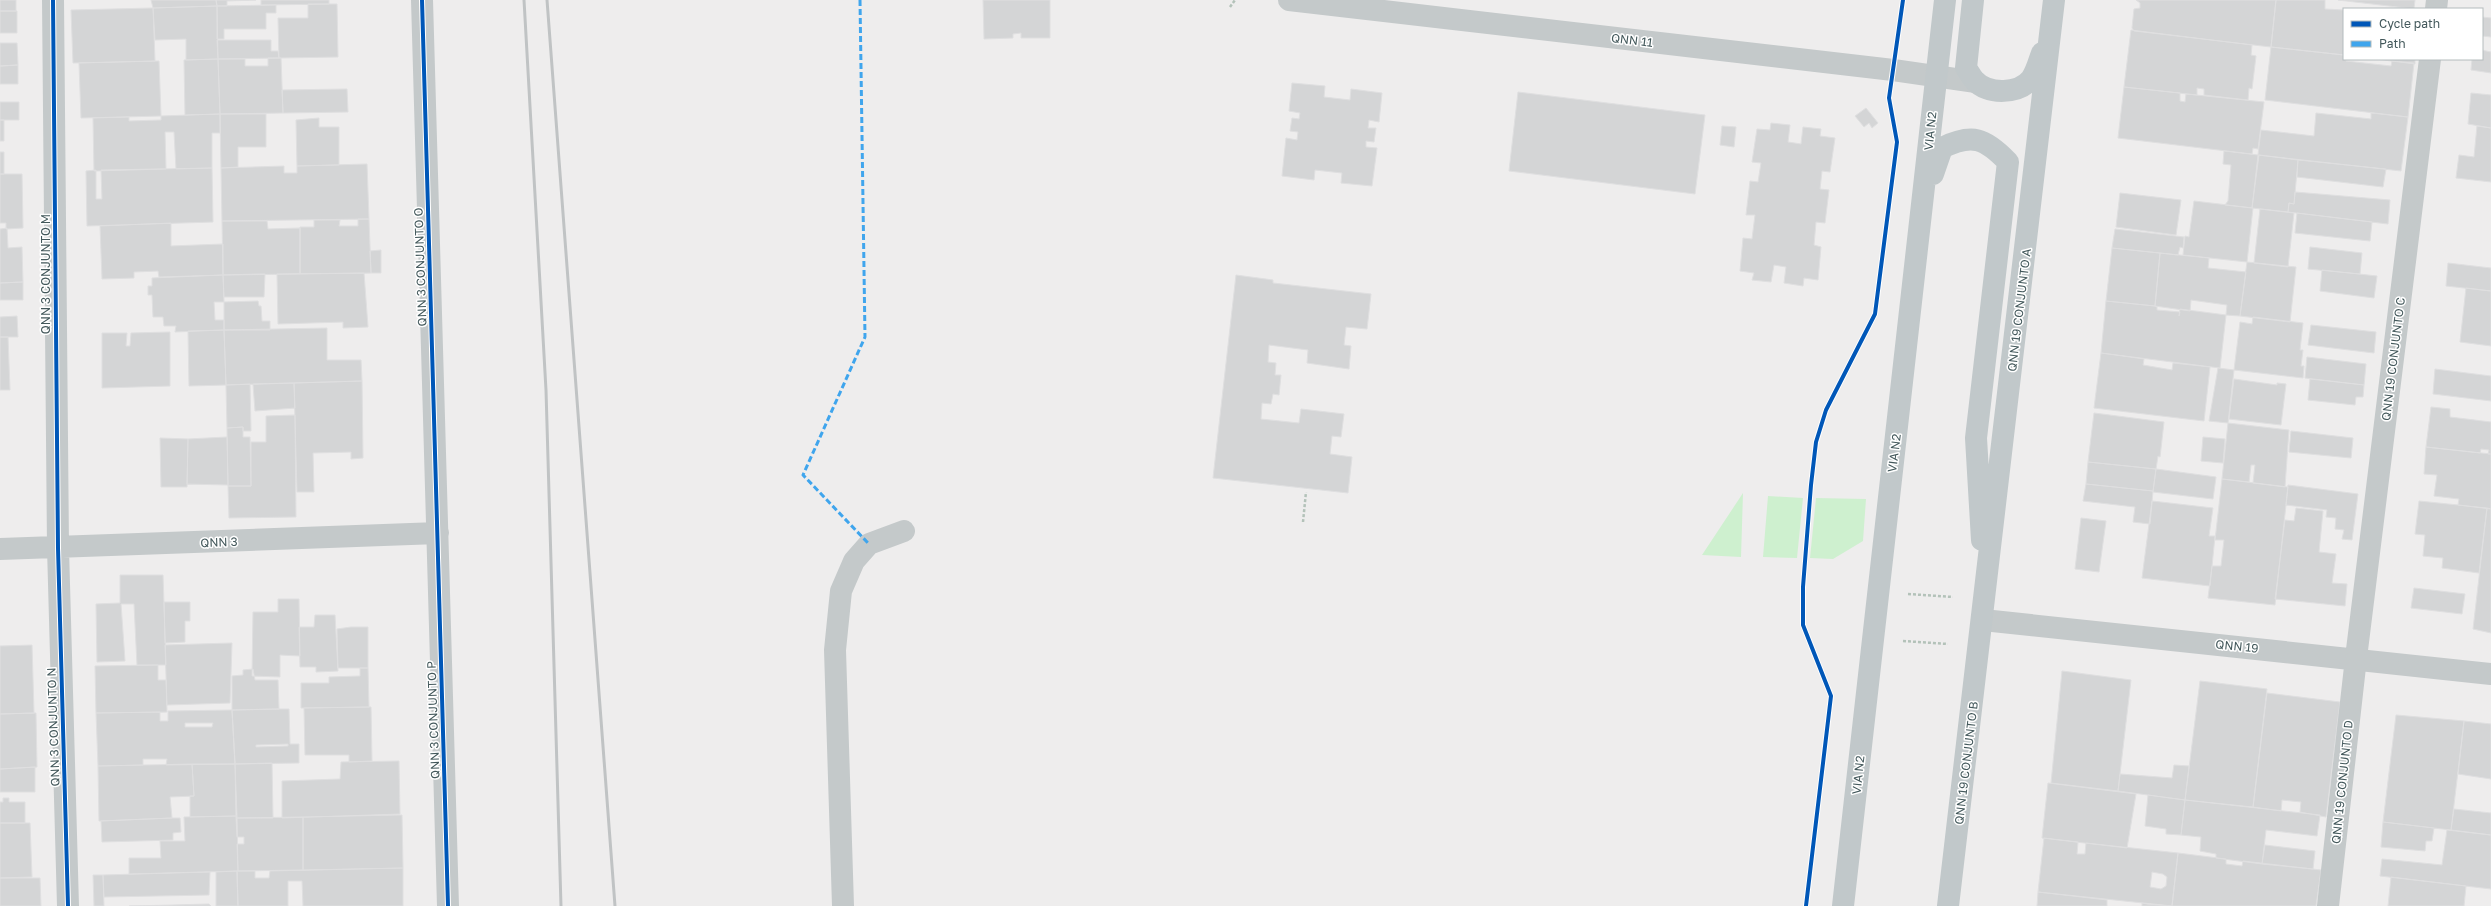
<svg xmlns="http://www.w3.org/2000/svg" width="2491" height="906" font-family="'Golos Text',sans-serif">
  <style>
    .green { fill: #cef0cf }
    .building { fill: #d4d5d6; stroke: #dfdfe0; fill-rule: evenodd }
    .lines { fill: none; stroke-linecap: round; stroke-linejoin: round }
    .path { stroke: #b3c2b9; stroke-width: 2.5; stroke-dasharray: 3 2; stroke-linecap: butt }
    .minor { stroke: #c4c9ca; stroke-width: 22 }
    .major { stroke: #c1c8ca; stroke-width: 22 }
    .rail { stroke: #c0c3c4; stroke-width: 3 }
    .quiet { stroke: #3fa5ed; stroke-width: 3; stroke-dasharray: 6 3; stroke-linecap: butt }
    .cycleway-casing { stroke: #fff; stroke-width: 6 }
    .cycleway { stroke: #0057b8; stroke-width: 4 }
    .labels { text-anchor: middle; dominant-baseline: central; stroke-width: 3; stroke-linejoin: round; paint-order: stroke }
    .street-label { font-size: 12px; fill: #43585b; stroke: #fff }
  </style>
  <rect width="100%" height="100%" fill="#eeeded"/>
  <path class="green" d="M 1743,493 L 1741,557 L 1702,555 Z
    M 1768,496 L 1803,498 L 1797,558 L 1763,557 Z
    M 1816,498 L 1866,499 L 1863,541 L 1833,559 L 1810,558 Z"/>
  <path class="building" d="M 0,0 L 16,0 L 16,11 L 0,11 Z
    M 151,0 L 216,0 L 217,6 L 153,8 Z
    M 216,0 L 256,0 L 227,1 L 227,6 L 217,6 Z
    M 261,0 L 329,0 L 329,4 L 261,5 Z
    M 983,0 L 1050,0 L 1050,38 L 1021,38 L 1021,33 L 1013,34 L 1013,38 L 984,39 Z
    M 2136,0 L 2276,0 L 2271,47 L 2134,31 L 2132,28 L 2134,9 L 2140,8 L 2140,3 Z
    M 2276,0 L 2325,0 L 2325,9 L 2344,10 L 2344,55 L 2271,47 Z
    M 2338,0 L 2415,0 L 2414,9 Z
    M 308,4 L 337,4 L 338,57 L 279,58 L 278,18 L 308,18 Z
    M 276,5 L 276,13 L 266,13 L 266,29 L 224,29 L 224,39 L 217,39 L 217,6 Z
    M 217,6 L 218,59 L 186,60 L 186,39 L 155,40 L 153,8 Z
    M 153,8 L 155,61 L 73,63 L 71,10 Z
    M 0,11 L 17,11 L 17,33 L 0,33 Z
    M 2482,17 L 2491,18 L 2491,37 L 2482,36 Z
    M 2131,30 L 2252,45 L 2251,55 L 2256,56 L 2252,89 L 2249,88 L 2248,100 L 2204,95 L 2204,89 L 2197,88 L 2197,95 L 2124,87 Z
    M 217,40 L 271,40 L 271,51 L 278,51 L 279,58 L 218,59 Z
    M 0,43 L 17,43 L 18,65 L 0,66 Z
    M 2271,47 L 2344,55 L 2346,61 L 2391,66 L 2392,61 L 2414,63 L 2408,117 L 2265,100 Z
    M 2482,50 L 2491,52 L 2491,73 L 2471,70 L 2472,59 L 2482,59 Z
    M 268,58 L 281,58 L 283,113 L 220,114 L 218,59 L 245,59 L 245,66 L 268,66 Z
    M 218,59 L 220,114 L 185,115 L 184,60 Z
    M 2376,59 L 2415,59 L 2415,64 Z
    M 159,61 L 161,116 L 81,118 L 79,63 Z
    M 18,65 L 18,84 L 0,84 L 0,66 Z
    M 1292,83 L 1325,86 L 1324,97 L 1350,100 L 1351,89 L 1382,93 L 1379,122 L 1369,120 L 1368,128 L 1376,128 L 1374,142 L 1366,141 L 1366,147 L 1377,148 L 1372,186 L 1341,183 L 1342,173 L 1315,170 L 1314,180 L 1282,176 L 1286,138 L 1297,140 L 1298,132 L 1290,131 L 1292,118 L 1299,119 L 1300,113 L 1289,111 Z
    M 2124,87 L 2180,93 L 2180,101 L 2185,102 L 2186,94 L 2264,102 L 2258,149 L 2253,148 L 2252,154 L 2118,138 Z
    M 347,89 L 348,112 L 283,113 L 282,90 Z
    M 1518,92 L 1705,115 L 1695,194 L 1509,171 Z
    M 2471,93 L 2491,95 L 2491,128 L 2468,124 Z
    M 0,102 L 19,102 L 19,120 L 0,120 Z
    M 1866,108 L 1878,123 L 1872,128 L 1869,123 L 1864,127 L 1855,116 Z
    M 2316,113 L 2371,119 L 2371,113 L 2408,117 L 2401,171 L 2258,155 L 2261,130 L 2314,136 Z
    M 220,114 L 266,114 L 266,147 L 238,147 L 238,167 L 221,168 Z
    M 220,114 L 220,133 L 212,133 L 212,168 L 176,169 L 174,132 L 165,132 L 166,169 L 94,171 L 93,118 L 129,117 L 129,121 L 161,120 L 161,116 Z
    M 319,118 L 319,127 L 339,127 L 339,165 L 297,166 L 296,120 Z
    M 0,120 L 4,120 L 4,141 L 0,141 Z
    M 1771,123 L 1790,125 L 1788,142 L 1801,144 L 1803,127 L 1821,129 L 1820,136 L 1835,138 L 1830,172 L 1822,171 L 1820,189 L 1829,190 L 1825,223 L 1816,222 L 1814,245 L 1821,247 L 1818,280 L 1804,278 L 1803,286 L 1784,283 L 1786,267 L 1774,265 L 1771,282 L 1752,280 L 1754,273 L 1740,271 L 1743,238 L 1752,239 L 1755,215 L 1746,215 L 1750,181 L 1758,182 L 1761,163 L 1752,162 L 1757,129 L 1770,130 Z
    M 1722,126 L 1736,127 L 1734,147 L 1720,145 Z
    M 2477,126 L 2491,128 L 2491,182 L 2456,178 L 2459,155 L 2474,157 Z
    M 2224,151 L 2258,155 L 2252,208 L 2225,205 L 2228,201 L 2231,165 L 2223,164 Z
    M 0,152 L 4,152 L 4,174 L 0,174 Z
    M 2259,155 L 2298,160 L 2294,204 L 2289,203 L 2288,212 L 2252,208 Z
    M 2298,160 L 2386,169 L 2383,187 L 2297,177 Z
    M 367,164 L 369,219 L 222,221 L 221,168 L 284,166 L 284,173 L 297,173 L 297,166 Z
    M 212,168 L 213,222 L 87,226 L 86,171 L 96,170 L 96,199 L 102,199 L 101,170 Z
    M 0,174 L 22,174 L 23,228 L 6,229 L 6,223 L 0,223 Z
    M 2295,192 L 2390,200 L 2388,224 L 2288,212 L 2289,203 L 2294,204 Z
    M 2120,193 L 2181,200 L 2176,235 L 2116,227 Z
    M 2194,201 L 2253,208 L 2247,262 L 2183,255 L 2185,236 L 2189,237 Z
    M 2260,209 L 2294,213 L 2288,267 L 2254,263 Z
    M 2297,213 L 2372,222 L 2370,241 L 2295,233 Z
    M 358,219 L 369,219 L 371,273 L 300,274 L 300,227 L 314,227 L 314,220 L 340,220 L 339,226 L 358,226 Z
    M 222,221 L 267,221 L 268,229 L 300,228 L 300,274 L 223,275 Z
    M 171,223 L 171,246 L 223,244 L 223,275 L 159,277 L 158,271 L 134,272 L 134,278 L 102,279 L 100,226 Z
    M 7,228 L 8,248 L 22,247 L 23,282 L 0,283 L 0,229 Z
    M 2115,229 L 2184,237 L 2183,248 L 2180,247 L 2178,255 L 2112,248 Z
    M 2310,247 L 2362,253 L 2360,274 L 2308,269 Z
    M 2112,248 L 2160,253 L 2155,306 L 2106,301 Z
    M 381,250 L 381,273 L 371,273 L 370,251 Z
    M 2160,253 L 2209,258 L 2208,268 L 2246,272 L 2240,316 L 2226,315 L 2227,305 L 2191,300 L 2190,311 L 2155,306 Z
    M 2247,262 L 2296,267 L 2290,322 L 2240,316 Z
    M 2448,263 L 2491,268 L 2491,291 L 2446,286 Z
    M 2322,270 L 2377,276 L 2374,298 L 2320,291 Z
    M 364,273 L 368,327 L 343,328 L 343,322 L 278,324 L 277,274 Z
    M 260,274 L 265,274 L 264,297 L 224,297 L 223,275 Z
    M 223,275 L 224,302 L 214,302 L 215,320 L 224,320 L 224,330 L 175,332 L 176,326 L 164,326 L 163,317 L 153,317 L 152,295 L 148,295 L 148,286 L 152,286 L 152,278 Z
    M 1236,275 L 1273,280 L 1273,283 L 1371,294 L 1367,329 L 1346,327 L 1344,345 L 1351,346 L 1349,369 L 1307,363 L 1308,350 L 1269,345 L 1268,362 L 1276,363 L 1275,375 L 1281,375 L 1279,395 L 1273,394 L 1271,404 L 1262,403 L 1261,419 L 1299,423 L 1301,409 L 1344,414 L 1341,437 L 1332,436 L 1330,454 L 1352,457 L 1348,493 L 1213,478 Z
    M 23,282 L 23,300 L 0,300 L 0,283 Z
    M 2466,288 L 2491,291 L 2491,346 L 2460,342 Z
    M 258,301 L 259,306 L 261,306 L 262,321 L 270,321 L 270,330 L 224,330 L 224,302 Z
    M 2106,301 L 2155,306 L 2157,307 L 2157,310 L 2180,312 L 2179,316 L 2180,309 L 2226,315 L 2220,368 L 2101,353 Z
    M 17,316 L 18,337 L 0,337 L 0,317 Z
    M 2253,317 L 2303,323 L 2300,350 L 2303,350 L 2301,366 L 2304,366 L 2303,378 L 2234,370 L 2240,322 L 2252,324 Z
    M 2311,325 L 2376,332 L 2374,353 L 2308,345 Z
    M 327,328 L 327,360 L 361,360 L 362,381 L 226,385 L 224,330 Z
    M 224,330 L 226,385 L 189,386 L 188,331 Z
    M 170,332 L 170,386 L 102,388 L 102,333 L 127,333 L 126,346 L 130,346 L 131,333 Z
    M 0,337 L 8,337 L 10,390 L 0,390 Z
    M 2101,353 L 2144,359 L 2143,365 L 2172,370 L 2173,363 L 2210,367 L 2204,421 L 2094,408 Z
    M 2307,357 L 2366,364 L 2364,385 L 2305,378 Z
    M 2218,368 L 2234,370 L 2228,423 L 2209,421 Z
    M 2435,369 L 2491,376 L 2491,401 L 2433,394 Z
    M 2234,379 L 2277,385 L 2277,383 L 2286,384 L 2281,425 L 2229,419 Z
    M 2310,379 L 2364,385 L 2363,397 L 2356,397 L 2355,405 L 2308,400 Z
    M 362,381 L 363,458 L 351,459 L 351,452 L 313,453 L 314,492 L 297,492 L 294,383 Z
    M 294,383 L 295,408 L 255,411 L 253,384 Z
    M 250,384 L 251,431 L 243,431 L 243,427 L 227,428 L 226,385 Z
    M 2431,407 L 2450,409 L 2450,417 L 2491,422 L 2491,454 L 2488,454 L 2489,450 L 2481,449 L 2480,453 L 2426,447 Z
    M 2094,413 L 2164,422 L 2160,457 L 2158,456 L 2156,469 L 2088,462 Z
    M 295,415 L 296,517 L 229,518 L 228,486 L 251,486 L 251,442 L 266,442 L 266,416 Z
    M 2228,423 L 2289,430 L 2285,487 L 2253,483 L 2255,465 L 2251,465 L 2249,482 L 2222,479 Z
    M 243,427 L 243,437 L 250,437 L 251,486 L 228,486 L 227,428 Z
    M 2291,431 L 2353,438 L 2351,458 L 2289,452 Z
    M 227,437 L 228,485 L 187,484 L 188,439 Z
    M 2203,437 L 2225,439 L 2223,463 L 2201,461 Z
    M 160,438 L 188,439 L 187,487 L 161,487 Z
    M 2426,447 L 2491,454 L 2491,509 L 2458,505 L 2459,499 L 2434,496 L 2437,475 L 2424,474 Z
    M 2088,462 L 2156,469 L 2153,491 L 2086,484 Z
    M 2156,469 L 2216,477 L 2213,499 L 2153,492 Z
    M 2222,479 L 2288,487 L 2275,605 L 2208,598 L 2212,566 L 2221,566 L 2224,540 L 2215,540 Z
    M 2086,484 L 2153,491 L 2150,524 L 2133,522 L 2135,507 L 2083,501 Z
    M 2288,485 L 2358,494 L 2352,540 L 2342,539 L 2344,530 L 2335,529 L 2336,518 L 2326,517 L 2327,510 L 2286,505 Z
    M 2152,501 L 2213,508 L 2209,536 L 2215,536 L 2210,586 L 2142,578 Z
    M 2419,501 L 2487,508 L 2479,573 L 2442,568 L 2443,558 L 2423,556 L 2425,535 L 2415,534 Z
    M 2296,508 L 2323,511 L 2319,552 L 2336,554 L 2332,583 L 2347,584 L 2345,606 L 2275,599 L 2285,520 L 2294,521 Z
    M 2487,508 L 2491,509 L 2491,633 L 2473,629 Z
    M 2081,518 L 2106,521 L 2099,572 L 2075,569 Z
    M 120,575 L 163,575 L 166,665 L 137,665 L 134,604 L 121,604 L 125,661 L 97,662 L 96,604 L 120,603 Z
    M 2414,588 L 2465,594 L 2462,614 L 2411,608 Z
    M 278,599 L 299,599 L 300,656 L 280,655 L 280,677 L 252,676 L 253,612 L 278,612 Z
    M 164,602 L 190,602 L 190,621 L 185,621 L 185,642 L 165,643 Z
    M 315,615 L 335,615 L 338,671 L 316,672 L 316,667 L 300,667 L 299,627 L 314,627 Z
    M 351,627 L 368,627 L 368,668 L 338,668 L 337,629 Z
    M 232,643 L 230,703 L 167,705 L 165,645 Z
    M 32,645 L 34,713 L 0,714 L 0,646 Z
    M 158,665 L 158,680 L 166,680 L 167,712 L 96,713 L 95,666 Z
    M 360,668 L 368,668 L 369,707 L 301,708 L 301,683 L 329,683 L 329,677 L 360,676 Z
    M 253,669 L 255,680 L 278,680 L 279,709 L 232,710 L 232,676 L 243,675 L 243,670 Z
    M 2062,671 L 2131,680 L 2118,791 L 2051,783 Z
    M 2200,681 L 2267,689 L 2253,807 L 2185,800 Z
    M 2267,693 L 2340,702 L 2326,817 L 2300,812 L 2301,802 L 2282,800 L 2281,811 L 2253,807 Z
    M 371,707 L 372,761 L 349,762 L 349,755 L 305,755 L 304,708 Z
    M 279,709 L 289,709 L 290,744 L 299,744 L 299,763 L 235,764 L 232,710 ZM 288,744 L 288,746 L 256,747 L 256,745 Z
    M 232,710 L 235,764 L 166,765 L 167,759 L 143,759 L 143,765 L 98,766 L 96,713 L 160,712 L 160,721 L 168,721 L 168,711 ZM 185,723 L 213,723 L 212,727 L 185,727 Z
    M 36,713 L 37,767 L 0,769 L 0,714 Z
    M 2396,715 L 2464,721 L 2451,830 L 2383,822 Z
    M 2464,721 L 2491,724 L 2491,779 L 2458,774 Z
    M 399,761 L 400,814 L 282,818 L 282,781 L 340,779 L 341,762 Z
    M 272,763 L 273,818 L 236,818 L 235,764 Z
    M 192,764 L 194,796 L 170,797 L 172,818 L 99,821 L 98,766 Z
    M 192,764 L 235,764 L 237,816 L 190,817 L 190,796 L 194,796 Z
    M 2174,765 L 2189,766 L 2185,800 L 2118,791 L 2120,774 L 2172,778 Z
    M 35,767 L 35,792 L 0,792 L 0,769 Z
    M 2048,783 L 2136,794 L 2127,848 L 2042,838 Z
    M 2148,795 L 2185,800 L 2181,835 L 2166,834 L 2166,829 L 2145,826 Z
    M 3,798 L 9,798 L 9,802 L 25,802 L 25,823 L 0,823 L 0,802 L 3,802 Z
    M 2185,800 L 2320,815 L 2317,836 L 2266,830 L 2262,864 L 2216,858 L 2216,854 L 2200,851 L 2201,837 L 2181,835 Z
    M 2454,809 L 2491,813 L 2491,835 L 2451,830 Z
    M 400,815 L 402,815 L 403,868 L 303,870 L 303,817 Z
    M 237,816 L 238,871 L 129,874 L 129,858 L 161,858 L 160,841 L 185,841 L 184,817 Z
    M 303,817 L 303,870 L 238,871 L 237,844 L 244,844 L 244,837 L 237,837 L 236,818 Z
    M 172,818 L 180,818 L 181,832 L 173,833 L 173,840 L 102,842 L 101,821 Z
    M 2383,822 L 2434,828 L 2432,841 L 2426,841 L 2425,851 L 2381,847 Z
    M 0,823 L 30,823 L 32,877 L 0,878 Z
    M 2447,830 L 2491,835 L 2491,889 L 2380,876 L 2382,859 L 2442,865 Z
    M 2044,838 L 2078,842 L 2077,854 L 2085,854 L 2086,843 L 2178,853 L 2172,906 L 2038,892 ZM 2152,872 L 2163,874 L 2167,877 L 2166,886 L 2161,889 L 2150,887 Z
    M 2265,845 L 2315,851 L 2313,869 L 2262,864 Z
    M 2178,853 L 2226,859 L 2226,864 L 2242,866 L 2243,861 L 2321,870 L 2316,906 L 2172,906 Z
    M 403,868 L 403,906 L 303,906 L 302,881 L 288,881 L 288,906 L 238,906 L 237,871 L 255,871 L 255,878 L 269,878 L 270,871 Z
    M 237,871 L 238,906 L 216,906 L 216,872 Z
    M 210,872 L 209,895 L 104,897 L 103,875 Z
    M 93,875 L 103,875 L 104,906 L 94,906 Z
    M 2391,877 L 2466,886 L 2464,906 L 2388,906 Z
    M 0,878 L 40,878 L 41,906 L 0,906 Z
    M 2038,892 L 2107,900 L 2107,906 L 2037,906 Z
    M 2142,903 L 2147,904 L 2171,906 L 2142,906 Z
    M 209,904 L 211,906 L 129,906 L 173,905 Z"/>
  <g class="lines">
    <path class="path" d="M 1230,7 L 1235,0
      M 1303,522 L 1306,492
      M 1908,594 L 1953,597
      M 1903,641 L 1948,644"/>
    <path class="minor" d="M 53,0 L 58,548 L 68,906
      M 422,0 L 448,906
      M 1289,0 L 1893,70 L 1976,82
      M 2436,9 L 2437,0
      M 0,549 L 438,533
      M 1983,620 L 2491,674
      M 843,906 L 835,650 L 841,591 L 854,561 L 869,544 L 904,531
      M 2328,906 L 2356,658 L 2430,59"/>
    <path class="major" d="M 1973,0 L 1966,68 C 1969,72 1971,77 1975,81 C 1989,95 2019,94 2031,79 C 2036,73 2039,61 2042,53
      M 1933,174 L 1942,148 C 1972,133 1985,138 2008,162 L 1976,438 L 1982,540
      M 1843,906 L 1945,0
      M 1948,906 L 2054,0"/>
    <path class="rail" d="M 524,0 L 546,390 L 561,906
      M 547,0 L 615,906"/>
    <path class="quiet" d="M 860,0 L 865,337 L 803,475 L 869,544"/>
    <defs>
      <path id="cycleway" d="M 53,0 L 58,548 L 68,906
        M 422,0 L 448,906
        M 1806,906 L 1831,696 L 1803,625 L 1803,587 L 1811,485 L 1816,442 L 1826,410 L 1875,314 L 1897,142 L 1889,98 L 1903,0"/>
    </defs>
    <use href="#cycleway" class="cycleway-casing"/>
    <use href="#cycleway" class="cycleway"/>
  </g>
  <g class="labels">
    <g class="street-label">
      <text transform="translate(1632 40) rotate(7)">QNN 11</text>
      <text transform="translate(1930 131) rotate(-84)">VIA N2</text>
      <text transform="translate(420 267) rotate(-92)">QNN 3 CONJUNTO O</text>
      <text transform="translate(45 274) rotate(-90)">QNN 3 CONJUNTO M</text>
      <text transform="translate(2019 310) rotate(-83)">QNN 19 CONJUNTO A</text>
      <text transform="translate(2393 359) rotate(-83)">QNN 19 CONJUNTO C</text>
      <text transform="translate(1894 453) rotate(-83)">VIA N2</text>
      <text transform="translate(219 542) rotate(-2)">QNN 3</text>
      <text transform="translate(2237 646) rotate(6)">QNN 19</text>
      <text transform="translate(433 720) rotate(-92)">QNN 3 CONJUNTO P</text>
      <text transform="translate(53 727) rotate(-92)">QNN 3 CONJUNTO N</text>
      <text transform="translate(1966 763) rotate(-83)">QNN 19 CONJUNTO B</text>
      <text transform="translate(1858 775) rotate(-84)">VIA N2</text>
      <text transform="translate(2342 782) rotate(-84)">QNN 19 CONJUNTO D</text>
    </g>
  </g>
  <rect x="2343" y="8" width="140" height="52" fill="#ffffff" stroke="#b4bcbd"/>
  <rect x="2351" y="21" width="20" height="6" fill="#0057b8" stroke="#b4bcbd"/>
  <text x="2379" y="28" font-size="12" fill="#43585b">Cycle path</text>
  <rect x="2351" y="41" width="20" height="6" fill="#3fa5ed" stroke="#b4bcbd"/>
  <text x="2379" y="48" font-size="12" fill="#43585b">Path</text>
</svg>
